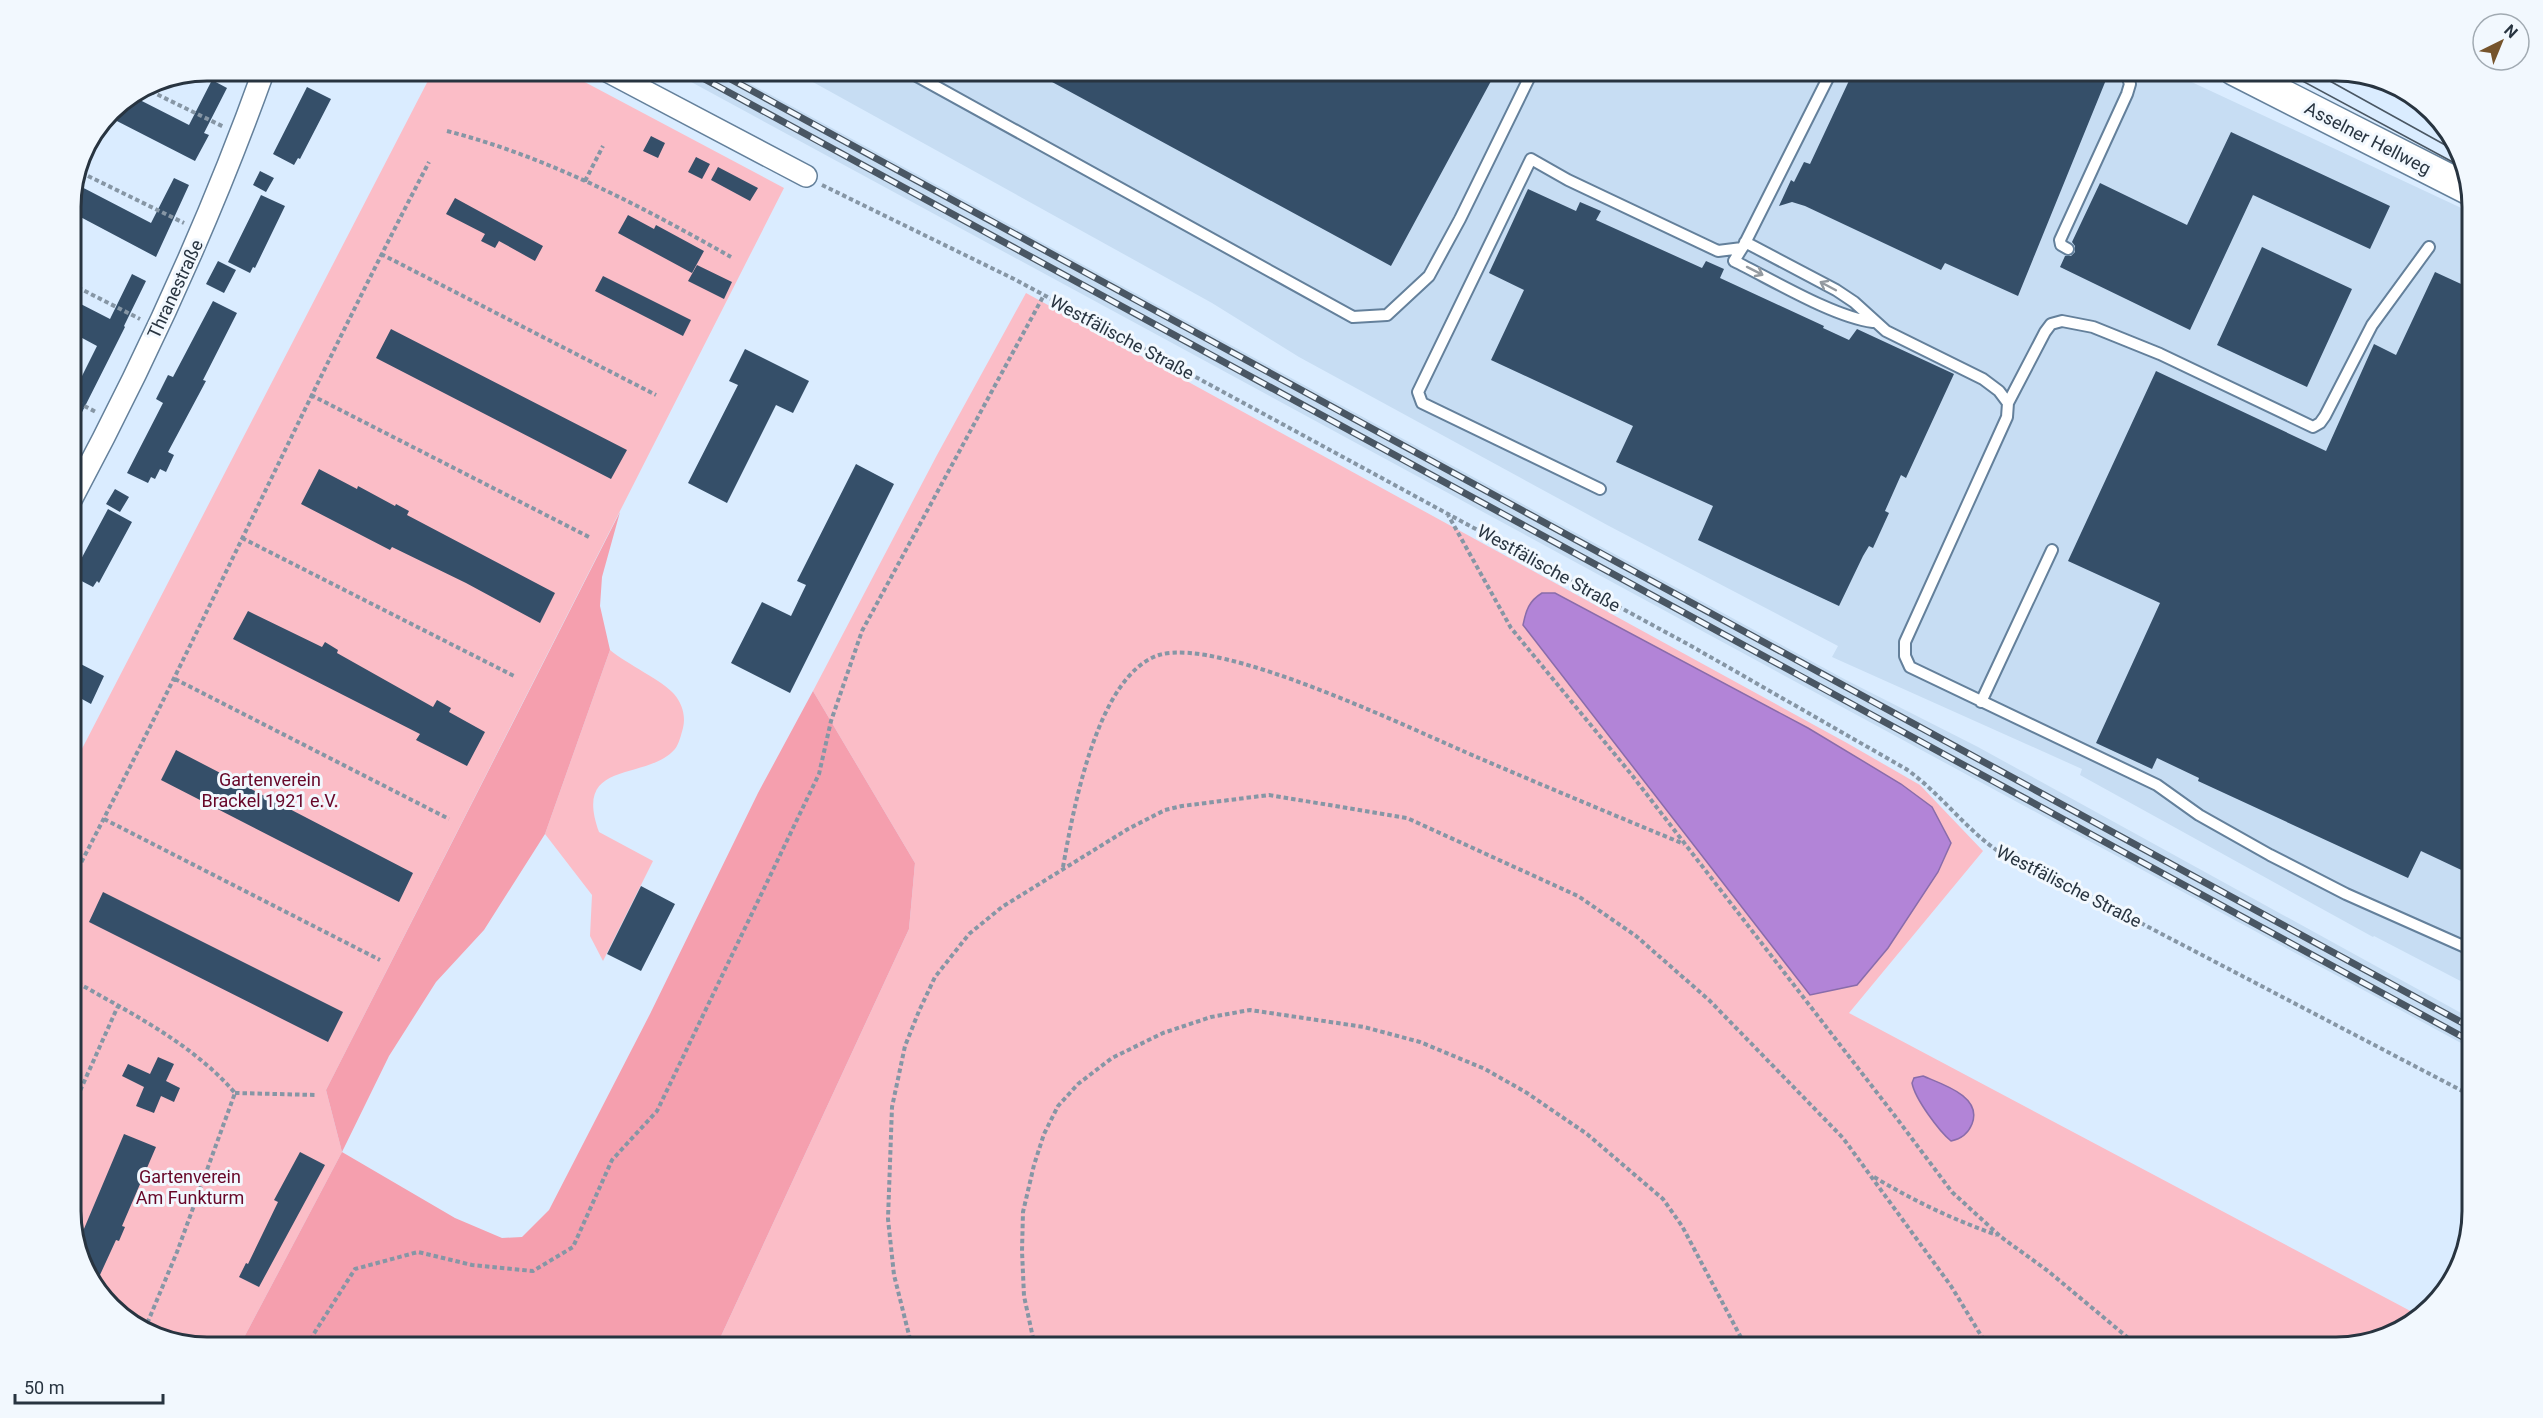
<svg xmlns="http://www.w3.org/2000/svg" width="2543" height="1418" font-family="Roboto,sans-serif">
  <style>
    .built { fill: #c7ddf3 }
    .green { fill: #fbbdc7 }
    .forest { fill: #f59fae }
    .water { fill: #b284d7; stroke: #896caa; stroke-width: 1.5 }
    .building { fill: #354f69 }
    .lines { fill: none; stroke-linecap: round; stroke-linejoin: round }
    .service-casing { stroke: #64809b; stroke-width: 14 }
    .minor-casing { stroke: #64809b; stroke-width: 24 }
    .secondary-casing { stroke: #64809b; stroke-width: 33 }
    .path { stroke: #8696a5; stroke-width: 4; stroke-dasharray: 4.5 3; stroke-linecap: butt }
    .service { stroke: #fff; stroke-width: 10 }
    .minor { stroke: #fff; stroke-width: 21 }
    .secondary { stroke: #fff; stroke-width: 30 }
    .tram { stroke: #495663; stroke-width: 1.5 }
    .rail-casing { stroke: #495663; stroke-width: 7 }
    .rail { stroke: #f2f8fe; stroke-width: 4.5; stroke-dasharray: 14; stroke-linecap: butt }
    .oneway { stroke: #949aa0 }
    .labels { text-anchor: middle; dominant-baseline: central; stroke-width: 6; stroke-linejoin: round; paint-order: stroke }
    .street-label { font-size: 18px; fill: #283440; stroke: #f2f8fe }
    .park-label { font-size: 18px; fill: #670628; stroke: #f2f8fe }
    .rim { fill: none; stroke: #283440; stroke-width: 3 }
  </style>
  <rect width="100%" height="100%" fill="#daecff"/>
  <path class="built" d="M 671,71 L 727,71 L 1846,680 L 1978,747 L 2472,1019 L 2472,1049 Z
    M 793,71 L 2168,71 L 2472,213 L 2472,987 L 2374,936 L 2373,937 L 2080,775 L 2082,769 L 1832,657 L 1838,646 L 1609,526 L 1299,357 L 1212,303 Z"/>
  <path class="green" d="M 433,71 L 564,71 L 784,188 L 326,1090 L 342,1152 L 239,1347 L 207,1347 L 139,1329 L 93,1287 L 71,1220 L 71,770 Z
    M 1026,293 L 1847,743 L 1920,785 L 1983,851 L 1849,1013 L 2418,1315 L 2405,1329 L 2337,1347 L 716,1347 L 909,929 L 915,863 L 813,691 L 937,455 Z
    M 610,650 C 627,664 663,681 674,694 C 682,703 686,716 683,728 C 681,735 679,744 675,749 C 646,782 572,758 599,832 L 653,861 L 603,961 L 590,936 L 592,895 L 545,834 Z"/>
  <path class="forest" d="M 620,512 L 602,577 L 600,606 L 610,650 L 545,834 L 484,930 L 436,982 L 389,1056 L 342,1152 L 455,1218 L 502,1238 L 522,1237 L 549,1210 L 650,1014 L 758,793 L 813,691 L 915,863 L 909,929 L 716,1347 L 239,1347 L 342,1152 L 326,1090 Z"/>
  <path class="water" d="M 1542,593 L 1555,593 L 1808,728 L 1901,784 L 1932,807 L 1951,843 L 1938,872 L 1888,948 L 1857,985 L 1810,995 L 1523,625 C 1526,610 1529,601 1542,593 Z
    M 1923,1076 C 1941,1084 1983,1096 1972,1124 C 1968,1134 1961,1139 1951,1141 C 1939,1131 1915,1099 1912,1083 L 1914,1078 Z"/>
  <path class="building" d="M 1030,70 L 1497,70 L 1391,266 Z
    M 1854,70 L 2099,70 L 2108,75 L 2018,296 L 1945,263 L 1941,270 L 1805,206 L 1792,202 L 1779,206 L 1791,180 L 1794,182 L 1804,162 L 1810,164 Z
    M 212,80 L 227,88 L 204,133 L 209,135 L 195,161 L 111,118 L 113,115 L 109,113 L 132,96 L 189,125 Z
    M 307,87 L 331,99 L 300,159 L 298,158 L 294,165 L 273,154 Z
    M 2231,132 L 2390,206 L 2370,249 L 2253,195 L 2190,330 L 2060,267 L 2065,256 L 2071,256 L 2075,252 L 2075,246 L 2072,242 L 2100,183 L 2187,225 Z
    M 651,136 L 665,143 L 658,158 L 643,151 Z
    M 696,157 L 710,164 L 702,179 L 688,172 Z
    M 718,167 L 758,188 L 750,201 L 711,180 Z
    M 260,171 L 274,178 L 266,192 L 253,185 Z
    M 174,178 L 189,185 L 156,257 L 71,212 L 74,183 L 151,223 Z
    M 1528,189 L 1576,211 L 1580,202 L 1601,211 L 1596,220 L 1702,268 L 1706,261 L 1724,269 L 1720,278 L 1824,326 L 1823,328 L 1849,340 L 1857,329 L 1954,374 L 1906,478 L 1901,475 L 1885,511 L 1889,513 L 1873,548 L 1869,546 L 1863,556 L 1839,606 L 1698,540 L 1713,506 L 1616,462 L 1633,426 L 1491,360 L 1524,290 L 1489,273 Z
    M 261,195 L 285,206 L 255,268 L 253,267 L 250,273 L 228,262 Z
    M 455,198 L 543,246 L 535,261 L 499,241 L 495,248 L 481,241 L 485,234 L 446,214 Z
    M 628,215 L 654,229 L 656,225 L 704,251 L 692,273 L 618,233 Z
    M 2262,247 L 2352,289 L 2307,387 L 2217,345 Z
    M 218,261 L 236,270 L 224,293 L 206,284 Z
    M 697,265 L 732,282 L 724,299 L 688,281 Z
    M 2435,272 L 2472,289 L 2472,356 L 2466,369 L 2472,371 L 2472,875 L 2421,851 L 2408,878 L 2198,781 L 2199,778 L 2157,758 L 2152,769 L 2096,743 L 2160,603 L 2068,561 L 2156,371 L 2326,451 L 2374,344 L 2396,355 Z
    M 132,274 L 146,281 L 124,326 L 125,327 L 71,434 L 71,398 L 97,346 L 71,332 L 71,299 L 110,319 Z
    M 603,276 L 691,320 L 683,336 L 595,291 Z
    M 213,301 L 237,313 L 203,380 L 206,381 L 168,452 L 174,455 L 166,472 L 160,469 L 155,479 L 151,477 L 148,483 L 127,473 L 163,403 L 156,399 L 168,375 L 173,377 Z
    M 391,329 L 627,450 L 611,479 L 376,358 Z
    M 745,349 L 809,381 L 793,413 L 776,405 L 727,503 L 688,483 L 738,385 L 729,381 Z
    M 856,464 L 894,484 L 790,693 L 731,663 L 762,602 L 791,616 L 806,585 L 797,581 Z
    M 319,469 L 357,489 L 358,486 L 395,506 L 396,504 L 409,511 L 407,515 L 555,593 L 540,623 L 466,583 L 392,547 L 390,550 L 301,504 Z
    M 115,489 L 129,497 L 120,512 L 106,504 Z
    M 108,509 L 132,522 L 99,583 L 97,581 L 93,587 L 72,576 Z
    M 248,611 L 322,647 L 325,642 L 338,650 L 337,653 L 433,707 L 437,700 L 451,708 L 449,712 L 485,732 L 467,766 L 416,740 L 420,734 L 233,639 Z
    M 71,659 L 104,676 L 91,704 L 71,693 Z
    M 176,750 L 413,873 L 399,902 L 161,780 Z
    M 641,886 L 675,904 L 641,971 L 607,954 Z
    M 103,892 L 343,1012 L 328,1042 L 89,922 Z
    M 158,1057 L 174,1064 L 166,1081 L 180,1088 L 174,1102 L 161,1096 L 154,1113 L 136,1106 L 144,1087 L 122,1076 L 128,1064 L 150,1074 Z
    M 124,1134 L 156,1147 L 122,1226 L 125,1227 L 119,1241 L 116,1240 L 94,1288 L 78,1243 Z
    M 300,1152 L 325,1165 L 259,1287 L 239,1277 L 246,1263 L 248,1264 L 278,1202 L 274,1200 Z"/>
  <g class="lines">
    <defs>
      <path id="service" d="M 906,70 L 1353,317 L 1387,315 L 1429,276 L 1460,219 L 1533,70
        M 1832,70 L 1744,245 L 1734,261 C 1771,279 1833,317 1873,322
        M 1745,242 L 1836,290 L 1854,302 L 1886,331 L 1983,379 L 1999,391 L 2008,403 L 2007,417 L 1905,642 L 1905,656 L 1910,667 L 2157,785 L 2199,815 L 2270,855 L 2346,894 L 2472,950
        M 2068,249 L 2061,245 L 2060,240 L 2127,94 L 2130,84 L 2125,70
        M 2008,403 L 2045,332 L 2051,324 L 2062,321 L 2093,327 L 2160,354 L 2313,427 L 2320,423 L 2325,416 L 2372,325 L 2429,247
        M 1600,489 L 1422,403 L 1418,392 L 1531,159 L 1568,180 L 1718,251 L 1742,248
        M 1981,702 L 2052,550"/>
      <path id="minor" d="M 605,70 L 806,176
        M 71,500 C 145,362 211,218 264,70"/>
      <path id="secondary" d="M 2234,70 L 2470,190"/>
    </defs>
    <use href="#service" class="service-casing"/>
    <use href="#minor" class="minor-casing"/>
    <use href="#secondary" class="secondary-casing"/>
    <path class="path" d="M 144,88 L 224,127
      M 447,131 C 548,157 641,206 731,257
      M 88,176 L 184,223
      M 585,181 L 603,146
      M 822,185 L 1014,279 L 1098,324 L 1693,647 L 1906,769 C 1939,792 1962,825 1995,849 C 2016,865 2042,873 2066,884 L 2472,1096
      M 381,254 L 656,395
      M 71,284 L 140,319
      M 311,395 L 589,537
      M 71,399 L 96,412
      M 1447,513 L 1511,628 L 1631,774 L 1895,1116 L 1952,1192 L 2001,1237 L 2048,1271 L 2139,1347
      M 242,538 L 516,677
      M 175,679 L 449,819
      M 104,819 L 380,960
      M 1063,867 C 1073,811 1097,675 1159,655 C 1221,636 1415,731 1479,758 C 1547,787 1616,816 1684,844
      M 71,882 C 195,645 305,400 429,162
      M 71,979 C 128,1012 191,1042 235,1093 L 177,1252 L 144,1331
      M 71,1078 L 82,1086
      M 235,1093 L 316,1095
      M 71,1111 L 118,1006
      M 1874,1177 C 1914,1201 1954,1220 1997,1235
      M 308,1347 L 313,1335 L 355,1269 L 418,1252 L 472,1265 L 533,1271 L 573,1247 L 612,1160 L 657,1111 L 819,774 L 831,721 L 862,631 L 1044,295
      M 912,1347 L 894,1275 L 888,1219 L 892,1107 L 905,1046 L 919,1011 L 935,977 L 969,934 L 1002,907 L 1128,829 L 1165,810 L 1182,806 L 1269,795 L 1407,818 L 1578,896 L 1636,936 L 1709,1000 L 1843,1138 L 1951,1286 L 1988,1347
      M 1035,1347 L 1024,1296 L 1022,1251 L 1023,1212 L 1034,1165 L 1044,1134 L 1058,1106 L 1078,1084 L 1112,1058 L 1163,1033 L 1211,1017 L 1250,1010 L 1364,1027 L 1420,1042 L 1485,1069 L 1527,1093 L 1587,1134 L 1663,1199 L 1682,1226 L 1746,1347"/>
    <use href="#service" class="service"/>
    <use href="#minor" class="minor"/>
    <use href="#secondary" class="secondary"/>
    <path class="tram" d="M 2282,70 L 2462,167
      M 2310,70 L 2456,151"/>
    <defs>
      <path id="rail" d="M 688,70 L 2472,1042
        M 714,70 L 2472,1028"/>
    </defs>
    <use href="#rail" class="rail-casing"/>
    <use href="#rail" class="rail"/>
  </g>
  <defs><path id="oneway-shaft" d="M-6 0H5M1.5-3L5.5 0L1.5 3" fill="none" stroke-width="1.6" stroke-linecap="round" stroke-linejoin="round" transform="scale(1.5)"/></defs>
  <g class="oneway">
    <use href="#oneway-shaft" transform="translate(1755 271) rotate(27)"/>
    <use href="#oneway-shaft" transform="translate(1828 286) rotate(-152)"/>
  </g>
  <g class="labels">
    <g class="street-label">
      <text transform="translate(2368 138) rotate(27)">Asselner Hellweg</text>
      <text transform="translate(175 289) rotate(-65)">Thranestraße</text>
      <text transform="translate(1122 337) rotate(28)">Westfälische Straße</text>
      <text transform="translate(1549 568) rotate(29)">Westfälische Straße</text>
      <text transform="translate(2069 886) rotate(27)">Westfälische Straße</text>
    </g>
    <g class="park-label">
      <text x="270" y="779">Gartenverein<tspan x="270" dy="21">Brackel 1921 e.V.</tspan></text>
      <text x="190" y="1176">Gartenverein<tspan x="190" dy="21">Am Funkturm</tspan></text>
    </g>
  </g>
  <path d="M0 0H2543V1418H0ZM207 81H2336A126 126 0 0 1 2462 207V1211A126 126 0 0 1 2336 1337H207A126 126 0 0 1 81 1211V207A126 126 0 0 1 207 81Z" fill="#f2f8fe" fill-rule="evenodd"/>
  <path class="rim" d="M207 81H2336A126 126 0 0 1 2462 207V1211A126 126 0 0 1 2336 1337H207A126 126 0 0 1 81 1211V207A126 126 0 0 1 207 81Z"/>
  <g transform="translate(2501 42) rotate(43)"><circle r="28" fill="#f2f8fe" stroke="#a1aab2" stroke-width="1.5"/>
  <path d="M0-4.5L10 22L0 15L-10 22Z" fill="#76542c"/>
  <text y="-9" font-size="16" font-weight="bold" text-anchor="middle" fill="#283440">N</text>
  </g>
  <path d="M15 1394v9h148v-9" fill="none" stroke="#283440" stroke-width="3"/>
  <text x="24" y="1394" font-size="18" fill="#283440" stroke="#f2f8fe" stroke-width="4.5" paint-order="stroke">50 m</text>
</svg>
